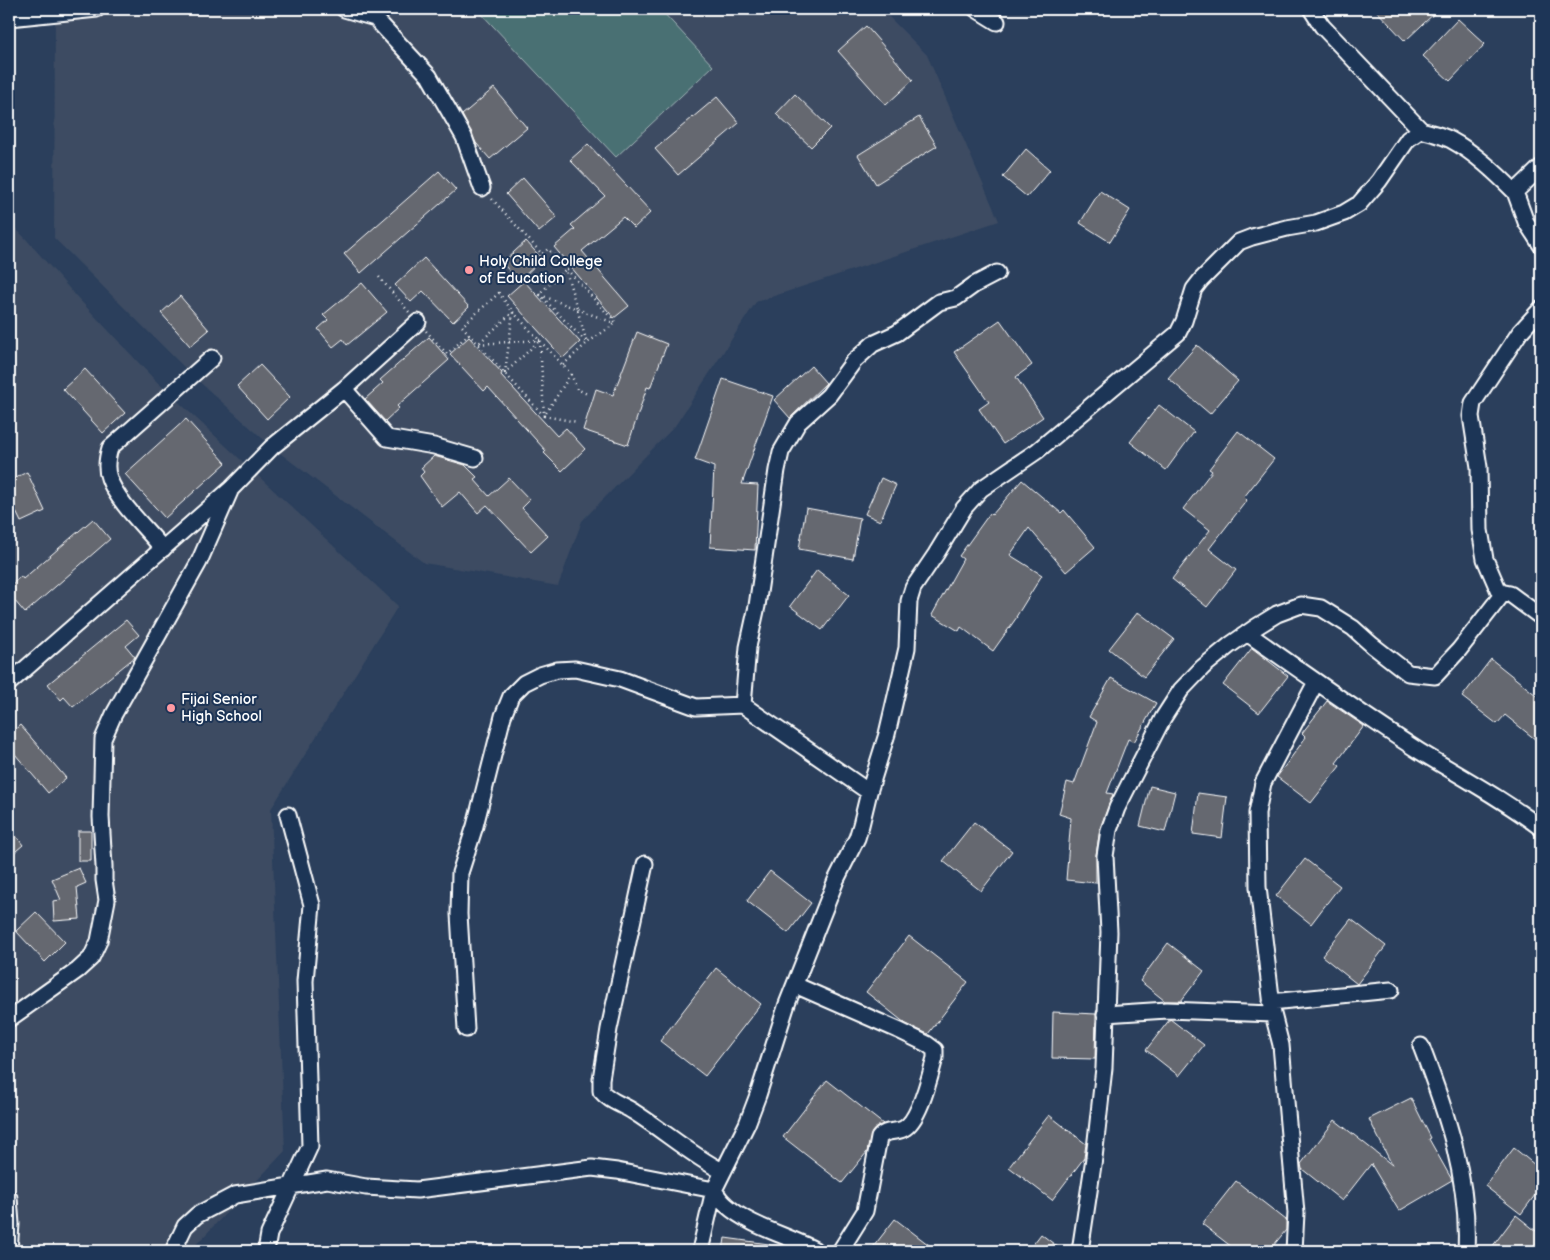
<svg xmlns="http://www.w3.org/2000/svg" width="1550" height="1260" font-family="'Balsamiq Sans',sans-serif">
  <style>
    .built { fill: #3c4b62 }
    .green { fill: #496f73; stroke: #a4b7b9 }
    .building { fill: #65676f; stroke: #fff }
    .lines { fill: none; stroke-linecap: round; stroke-linejoin: round }
    .minor-casing { stroke: #fff; stroke-width: 19 }
    .path { stroke: #fff; stroke-width: 2.5; stroke-dasharray: 1 4; stroke-linecap: butt }
    .minor { stroke: #1d3557; stroke-width: 15 }
    .poi-dot { fill: #ff9aa2; stroke: #1d3557; stroke-width: 2 }
    .labels { text-anchor: middle; dominant-baseline: central; stroke-width: 4; stroke-linejoin: round; paint-order: stroke }
    .poi-label { font-size: 15px; fill: #fff; stroke: #1d3557; text-anchor: start }
  </style>
  <rect width="100%" height="100%" fill="#2b3f5c"/>
  <filter id="ink" filterUnits="userSpaceOnUse"><feTurbulence type="fractalNoise" baseFrequency=".02" numOctaves="2"/><feDisplacementMap in="SourceGraphic" scale="10" xChannelSelector="R" yChannelSelector="G"/><feConvolveMatrix kernelMatrix="1 2 1 2 8 2 1 2 1" color-interpolation-filters="sRGB"/></filter>
  <g filter="url(#ink)">
    <path class="built" d="M 55,9 L 881,9 L 927,55 L 999,221 L 756,302 L 675,426 L 582,521 L 558,586 L 424,563 L 272,447 L 194,377 L 54,238 Z
      M 9,222 L 26,239 L 76,296 L 154,379 L 398,606 L 271,809 L 285,1151 L 190,1251 L 9,1251 Z"/>
    <path class="green" d="M 477,9 L 660,9 L 713,66 L 616,157 Z"/>
    <path class="building" d="M 1375,9 L 1439,9 L 1405,41 Z
      M 1458,19 L 1485,44 L 1450,81 L 1423,56 Z
      M 866,26 L 913,80 L 886,105 L 838,51 Z
      M 494,88 L 527,128 L 490,159 L 476,143 L 462,115 Z
      M 795,94 L 830,128 L 811,147 L 776,114 Z
      M 717,97 L 739,123 L 678,175 L 655,149 Z
      M 919,117 L 937,146 L 876,184 L 858,155 Z
      M 588,144 L 651,212 L 634,228 L 623,217 L 582,251 L 629,306 L 614,318 L 554,247 L 575,229 L 571,225 L 605,196 L 570,160 Z
      M 1026,149 L 1050,170 L 1027,197 L 1003,177 Z
      M 439,171 L 456,190 L 361,273 L 344,254 Z
      M 523,178 L 557,217 L 539,232 L 506,194 Z
      M 1100,191 L 1130,210 L 1110,242 L 1080,223 Z
      M 526,241 L 542,259 L 519,281 L 502,263 Z
      M 424,258 L 469,307 L 453,322 L 423,291 L 411,302 L 395,285 Z
      M 524,281 L 580,342 L 563,358 L 507,296 Z
      M 362,283 L 387,312 L 347,345 L 343,339 L 333,347 L 318,329 L 328,320 L 323,315 Z
      M 180,296 L 209,330 L 190,346 L 161,313 Z
      M 1000,320 L 1032,365 L 1016,377 L 1043,417 L 1003,444 L 979,409 L 989,402 L 954,352 Z
      M 637,332 L 667,344 L 650,388 L 647,387 L 628,445 L 583,430 L 596,389 L 613,395 Z
      M 429,337 L 449,360 L 397,406 L 399,408 L 385,421 L 365,399 L 383,383 L 380,380 Z
      M 469,337 L 502,373 L 501,375 L 557,436 L 566,428 L 585,449 L 562,471 L 544,453 L 546,451 L 488,387 L 484,391 L 450,354 Z
      M 1197,345 L 1238,381 L 1210,414 L 1168,378 Z
      M 260,365 L 290,397 L 267,419 L 237,386 Z
      M 811,366 L 826,383 L 790,418 L 774,400 Z
      M 85,369 L 125,413 L 103,433 L 63,389 Z
      M 723,379 L 773,396 L 742,484 L 758,485 L 755,550 L 710,547 L 714,467 L 695,460 Z
      M 1159,405 L 1194,432 L 1166,470 L 1130,442 Z
      M 186,419 L 226,463 L 165,518 L 125,474 Z
      M 1238,431 L 1274,459 L 1244,497 L 1247,500 L 1209,549 L 1236,570 L 1207,607 L 1172,579 L 1210,530 L 1183,509 L 1212,471 L 1209,469 Z
      M 434,456 L 465,465 L 477,477 L 474,479 L 489,496 L 509,478 L 530,500 L 522,508 L 548,536 L 531,552 L 487,505 L 478,513 L 460,492 L 442,507 L 420,476 L 424,472 L 421,468 Z
      M 27,472 L 45,511 L 21,522 L 9,497 L 9,481 Z
      M 881,478 L 896,485 L 880,521 L 865,514 Z
      M 1022,480 L 1061,513 L 1064,510 L 1095,547 L 1066,572 L 1029,528 L 1010,555 L 1042,575 L 1016,617 L 1017,617 L 993,651 L 961,627 L 959,631 L 932,615 L 963,559 L 959,556 L 990,513 L 992,515 Z
      M 806,508 L 860,518 L 853,559 L 799,549 Z
      M 93,519 L 110,539 L 25,613 L 9,594 L 9,587 L 21,576 L 23,579 Z
      M 817,570 L 849,595 L 822,630 L 790,606 Z
      M 1138,612 L 1174,639 L 1144,677 L 1109,649 Z
      M 126,620 L 139,635 L 126,646 L 135,657 L 73,707 L 64,697 L 61,700 L 48,684 Z
      M 1252,648 L 1288,676 L 1259,713 L 1223,685 Z
      M 1491,659 L 1541,699 L 1541,744 L 1505,715 L 1497,724 L 1462,697 Z
      M 1111,678 L 1156,703 L 1134,742 L 1128,739 L 1107,793 L 1113,794 L 1100,829 L 1096,855 L 1096,883 L 1066,880 L 1071,818 L 1059,814 L 1067,782 L 1074,784 L 1097,722 L 1089,717 Z
      M 1327,701 L 1364,726 L 1336,763 L 1340,766 L 1311,803 L 1277,777 L 1306,737 L 1302,733 Z
      M 20,725 L 66,778 L 48,793 L 9,747 L 9,735 Z
      M 1150,786 L 1175,792 L 1165,832 L 1140,826 Z
      M 1198,793 L 1227,797 L 1222,838 L 1193,834 Z
      M 974,822 L 1012,851 L 981,891 L 943,861 Z
      M 9,827 L 23,845 L 9,857 Z
      M 78,831 L 91,831 L 91,861 L 78,861 Z
      M 1305,859 L 1340,886 L 1311,924 L 1276,896 Z
      M 79,868 L 86,883 L 77,887 L 80,919 L 54,921 L 53,901 L 61,900 L 52,879 Z
      M 770,871 L 811,903 L 788,933 L 747,901 Z
      M 36,912 L 65,942 L 45,962 L 16,931 Z
      M 1351,919 L 1386,946 L 1357,984 L 1322,956 Z
      M 909,936 L 968,982 L 928,1034 L 906,1024 L 866,992 Z
      M 1168,943 L 1204,971 L 1181,1001 L 1165,1001 L 1140,981 Z
      M 716,968 L 761,1004 L 705,1076 L 660,1041 Z
      M 1053,1012 L 1096,1014 L 1095,1059 L 1052,1058 Z
      M 1170,1019 L 1204,1045 L 1179,1076 L 1146,1050 Z
      M 827,1080 L 883,1124 L 872,1132 L 867,1152 L 842,1183 L 783,1137 Z
      M 1411,1098 L 1431,1138 L 1429,1139 L 1452,1180 L 1399,1211 L 1371,1164 L 1342,1201 L 1302,1169 L 1301,1164 L 1335,1120 L 1392,1165 L 1369,1119 Z
      M 1049,1115 L 1086,1144 L 1084,1158 L 1052,1200 L 1009,1167 Z
      M 1514,1148 L 1541,1170 L 1541,1187 L 1521,1214 L 1485,1186 Z
      M 1236,1181 L 1286,1220 L 1286,1230 L 1269,1251 L 1237,1251 L 1202,1224 Z
      M 1516,1215 L 1541,1235 L 1541,1251 L 1489,1251 Z
      M 895,1219 L 937,1251 L 870,1251 Z
      M 1041,1234 L 1063,1251 L 1028,1251 Z
      M 725,1238 L 769,1244 L 769,1251 L 723,1251 Z"/>
    <g class="lines">
      <defs>
        <path id="minor" d="M 344,9 L 375,18 L 429,76 L 464,137 L 482,188
          M 976,9 L 997,22
          M 1311,9 L 1322,26 L 1421,130
          M 9,18 L 97,9
          M 1541,167 L 1515,192 L 1526,222 L 1541,245
          M 344,389 L 387,438 L 434,446 L 475,458
          M 163,549 C 147,529 117,502 109,478 C 105,468 107,458 110,448 L 212,358
          M 1501,596 L 1485,559 L 1480,530 L 1479,467 L 1471,416 L 1473,403 L 1520,332 L 1541,309
          M 1247,633 C 1304,673 1361,714 1419,751 C 1460,776 1503,799 1541,828
          M 9,683 L 231,489 L 272,447 L 344,389 L 418,322
          M 869,792 L 743,705 L 748,647 L 757,606 L 777,470 L 781,452 L 798,423 L 829,395 L 854,361 L 873,344 L 897,333 L 939,302 L 956,298 L 974,285 L 997,273
          M 645,864 L 609,1029 L 601,1079 L 601,1091 C 610,1102 622,1104 634,1112 C 664,1131 691,1155 722,1171
          M 795,985 L 898,1030 L 927,1044 L 935,1050 L 935,1058 C 930,1075 920,1121 903,1129 C 895,1133 885,1129 879,1138 L 865,1211 L 840,1251
          M 1271,1002 L 1391,990
          M 1105,1014 L 1167,1010 L 1273,1014
          M 9,1019 L 78,970 L 91,958 L 99,941 L 107,900 L 104,880 L 104,866 L 101,817 L 103,739 L 114,714 L 199,562 L 231,489
          M 466,1029 L 459,914 L 460,873 L 475,826 L 503,716 L 511,696 L 524,683 L 540,675 L 557,670 L 575,669 L 620,679 L 696,707 L 743,705
          M 1421,1046 C 1446,1111 1470,1180 1466,1251
          M 9,1198 L 11,1224 L 9,1251
          M 173,1251 L 185,1226 L 197,1215 L 235,1195 L 327,1180 L 366,1187 L 417,1190 L 592,1168 L 617,1171 L 714,1190 C 717,1195 721,1201 726,1205 C 752,1228 788,1235 817,1251
          M 266,1251 L 269,1234 L 310,1146 L 305,981 L 312,905 L 288,815
          M 700,1251 L 714,1190 L 747,1124 L 758,1095 L 787,1004 L 836,880 L 857,838 L 861,825 L 869,792 L 887,734 L 898,687 L 907,648 L 909,601 L 913,588 L 936,554 L 964,508 L 981,489 L 1037,451 L 1178,333 L 1184,321 L 1194,289 L 1201,280 L 1239,242 L 1252,237 L 1287,228 L 1316,223 L 1344,213 L 1359,204 L 1379,181 L 1408,139 L 1421,130 C 1431,133 1442,135 1451,140 C 1475,153 1496,173 1515,192
          M 1080,1251 L 1094,1158 L 1104,1068 L 1109,932 L 1105,856 L 1109,830 L 1117,808 L 1163,718 L 1181,690 L 1203,667 L 1230,645 L 1256,627 L 1277,614 L 1301,605 L 1321,608 L 1353,628 L 1372,645 L 1408,673 L 1435,676 L 1459,650 L 1501,596 L 1505,593 L 1510,594 L 1541,617
          M 1294,1251 L 1296,1213 L 1281,1045 L 1273,1014 L 1258,887 L 1257,813 L 1263,783 L 1316,682"/>
      </defs>
      <use href="#minor" class="minor-casing"/>
      <path class="path" d="M 492,199 L 542,254 L 548,249 L 616,323 L 587,343 L 539,294 L 566,269
        M 379,277 L 409,312
        M 540,295 L 614,323
        M 513,312 L 571,374 L 544,416 L 478,344 Z
        M 426,331 L 447,354 L 469,334
        M 540,340 L 478,344 L 462,326 L 499,293 L 513,312 L 505,373 L 540,340 L 544,416 L 577,422
        M 563,365 L 587,343 L 566,271
        M 571,374 L 577,389 L 589,395"/>
      <use href="#minor" class="minor"/>
    </g>
  </g>
  <g class="poi-dot">
    <circle cx="469" cy="270" r="5"/>
    <circle cx="171" cy="708" r="5"/>
  </g>
  <g class="labels">
    <g class="poi-label">
      <text x="479" y="261">Holy Child College<tspan x="479" dy="17">of Education</tspan></text>
      <text x="181" y="699">Fijai Senior<tspan x="181" dy="17">High School</tspan></text>
    </g>
  </g>
  <rect width="1550" height="1260" fill="none" stroke="#1d3557" stroke-width="30"/>
  <rect x="15" y="15" width="1520" height="1230" fill="none" stroke="#fff" stroke-width="2" filter="url(#ink)"/>
</svg>
